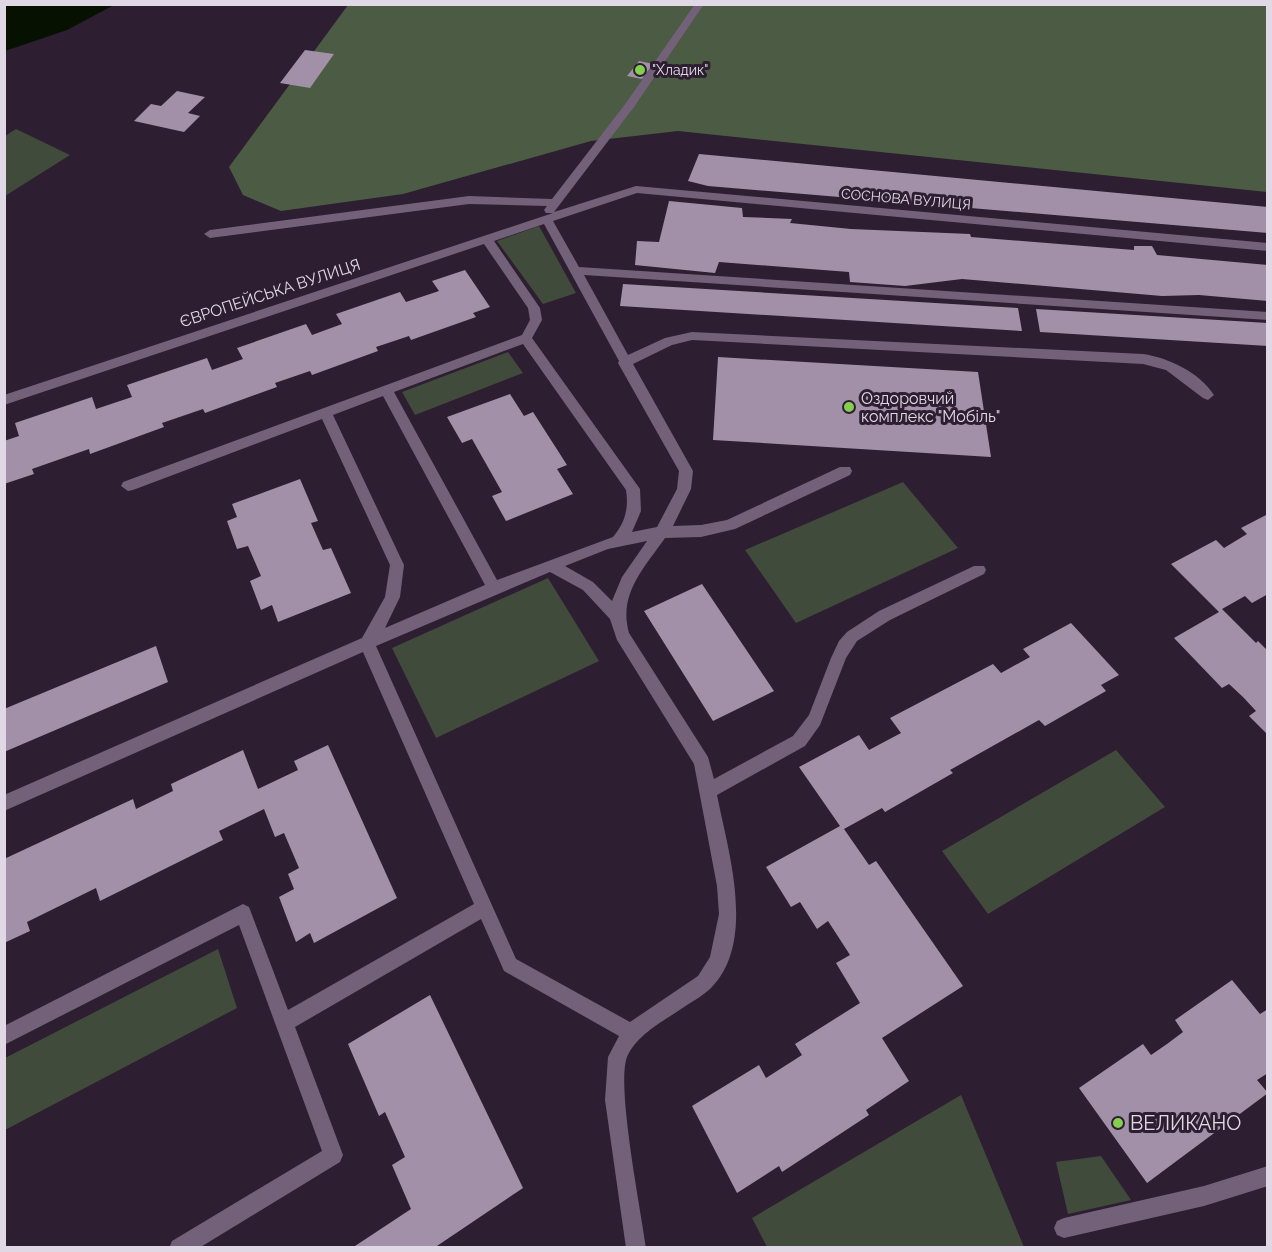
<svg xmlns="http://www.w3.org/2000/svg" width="1272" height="1252" font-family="Raleway,sans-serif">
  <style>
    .green { fill: #414b3b }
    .forest { fill: #4c5b44 }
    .water { fill: #061101 }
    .building { fill: #a290a9 }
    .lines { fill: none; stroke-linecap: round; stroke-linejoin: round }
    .minor { fill: #73617a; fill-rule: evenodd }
    .poi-dot { fill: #84cf4d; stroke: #2d1e32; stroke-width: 2 }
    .labels { text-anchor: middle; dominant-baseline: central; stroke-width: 6; stroke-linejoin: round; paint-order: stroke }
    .far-poi-label { font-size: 14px; fill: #e1d8e5; stroke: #2d1e32; text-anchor: start }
    .far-street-label { font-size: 14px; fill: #e1d8e5; stroke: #2d1e32 }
    .street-label { font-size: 16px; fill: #e1d8e5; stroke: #2d1e32 }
    .poi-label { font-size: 16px; fill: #e1d8e5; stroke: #2d1e32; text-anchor: start }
    .near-poi-label { font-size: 20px; fill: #e1d8e5; stroke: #2d1e32; text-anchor: start }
  </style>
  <rect width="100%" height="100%" fill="#2d1e32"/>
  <path class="green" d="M 16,129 L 70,155 L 5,196 L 5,136 Z
    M 539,226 L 576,293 L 543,304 L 497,241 Z
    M 508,352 L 523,373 L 415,415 L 402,392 Z
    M 903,482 L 958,548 L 796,623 L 745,550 Z
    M 548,578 L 599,661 L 436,738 L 392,648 Z
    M 1116,750 L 1165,807 L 988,914 L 942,851 Z
    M 218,949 L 237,1008 L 5,1130 L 5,1058 Z
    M 961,1095 L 1024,1247 L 767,1247 L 752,1218 Z
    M 1101,1156 L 1131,1200 L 1068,1214 L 1056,1162 Z"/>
  <path class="forest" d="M 348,5 L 1267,5 L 1267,192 L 678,131 L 591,141 L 403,194 L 281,211 L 243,195 L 229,167 Z"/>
  <path class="water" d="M 4,5 L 5,4 L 114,5 L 67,30 L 5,51 Z"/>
  <path class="building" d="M 305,50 L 334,54 L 310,88 L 280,83 Z
    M 639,61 L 653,64 L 642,79 L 627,76 Z
    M 177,91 L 205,97 L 188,113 L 200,116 L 184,132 L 134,121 L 151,104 L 161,106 Z
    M 699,154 L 1268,207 L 1268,233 L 708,186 L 688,181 Z
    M 669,201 L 742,208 L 743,217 L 792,219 L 790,223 L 851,229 L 970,234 L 971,237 L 1134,250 L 1134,246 L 1152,246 L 1157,255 L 1268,265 L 1268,301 L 1199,295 L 1162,296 L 962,279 L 905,286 L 850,282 L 849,272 L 719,262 L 715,273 L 635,265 L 637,241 L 659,242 Z
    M 465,270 L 490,307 L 473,313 L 476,317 L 411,340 L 409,336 L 376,347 L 378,351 L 312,375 L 310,371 L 275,383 L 277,387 L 205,413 L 203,409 L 162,423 L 164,427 L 90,454 L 89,449 L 32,469 L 34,474 L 4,484 L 4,441 L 19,436 L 15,423 L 92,397 L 96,409 L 132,397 L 127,385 L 207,358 L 212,370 L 243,359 L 237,348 L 306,324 L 312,335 L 342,324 L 336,314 L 400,292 L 406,302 L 439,291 L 432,281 Z
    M 623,284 L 1018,308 L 1022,331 L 620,306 Z
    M 1036,309 L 1268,323 L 1268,346 L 1040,332 Z
    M 718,357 L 978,372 L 991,457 L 713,440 Z
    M 510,394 L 524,416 L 533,412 L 567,465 L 557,469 L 573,494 L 506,521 L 492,496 L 502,492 L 472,439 L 462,443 L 447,417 Z
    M 300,479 L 318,521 L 311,523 L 323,550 L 331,548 L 351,593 L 278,622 L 272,605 L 261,610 L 250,581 L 261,576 L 248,546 L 237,549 L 227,521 L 237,517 L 232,504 Z
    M 1268,514 L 1268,594 L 1252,603 L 1245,596 L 1222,609 L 1256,643 L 1258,641 L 1268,651 L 1268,735 L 1249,716 L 1256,711 L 1243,697 L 1229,684 L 1222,688 L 1174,638 L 1219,612 L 1171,564 L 1216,540 L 1224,548 L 1247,534 L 1241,528 Z
    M 702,584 L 774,691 L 713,721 L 644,611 Z
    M 1071,623 L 1119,675 L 1101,685 L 1106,691 L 1045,726 L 1039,720 L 950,770 L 953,773 L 885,812 L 882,808 L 844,829 L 869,865 L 876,861 L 963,986 L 882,1038 L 909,1081 L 866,1110 L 869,1115 L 782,1172 L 779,1166 L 737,1193 L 692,1106 L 759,1065 L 766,1078 L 802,1055 L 795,1044 L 860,1003 L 836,963 L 850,955 L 828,921 L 817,929 L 800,902 L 791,907 L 766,867 L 840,826 L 799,767 L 859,735 L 869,750 L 901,733 L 890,718 L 993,664 L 1001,673 L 1030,657 L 1023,649 Z
    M 156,646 L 168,682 L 4,752 L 4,709 Z
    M 328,745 L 397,898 L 314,943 L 310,933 L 296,942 L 279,897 L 294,889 L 288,874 L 299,868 L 284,833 L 275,837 L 264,809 L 219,831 L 223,840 L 100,901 L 96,888 L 27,922 L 30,931 L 4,943 L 4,859 L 133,799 L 136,809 L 173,791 L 171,784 L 243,750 L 258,789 L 298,770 L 294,761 Z
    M 1232,980 L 1260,1014 L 1268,1009 L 1268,1073 L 1257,1080 L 1268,1093 L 1147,1183 L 1079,1088 L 1143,1044 L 1151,1055 L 1167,1044 L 1183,1032 L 1175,1020 Z
    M 430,995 L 523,1188 L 434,1248 L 352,1248 L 411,1209 L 392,1165 L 405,1157 L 385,1112 L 379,1116 L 348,1044 Z"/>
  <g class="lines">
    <path class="minor" d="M 695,4 L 704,4 L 634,107 L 554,212 L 636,186 L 1268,243 L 1268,251 L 637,193 L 553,221 L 579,267 L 1268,312 L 1268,320 L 584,275 L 628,355 L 665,338 L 692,332 L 1143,354 C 1169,358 1199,372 1214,395 L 1208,400 L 1203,398 L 1166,370 L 1143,364 L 692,340 L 672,345 L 633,364 L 693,471 L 691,489 L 673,526 L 701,525 L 727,520 L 840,467 L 850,467 L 852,471 L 850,475 L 735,529 L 701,537 L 665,538 C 644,568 618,594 629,633 L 708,757 L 714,779 L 793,736 L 809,715 L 831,658 L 839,641 L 847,632 L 879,611 L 974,566 L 984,566 L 986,570 L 984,574 L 890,620 L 857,641 L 846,658 L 820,725 L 805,746 L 717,795 C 728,851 757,941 711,988 C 704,995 693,1001 684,1007 C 664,1021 637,1034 627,1057 C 616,1086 641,1210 646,1248 L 626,1248 L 605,1100 L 608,1057 L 619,1036 L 504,971 L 481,919 L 295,1027 L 343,1155 L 340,1162 L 199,1248 L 169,1248 L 172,1241 L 322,1151 L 239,925 L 4,1045 L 4,1026 L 243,904 L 249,907 L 288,1010 L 474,904 L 363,652 L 4,811 L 4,795 L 362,638 L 385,597 L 390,565 L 322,419 L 133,490 L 128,491 L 121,486 L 123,482 L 522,335 L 530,320 L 528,308 L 484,244 L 4,405 L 4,395 L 553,213 L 546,213 L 544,210 L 547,206 L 469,204 L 210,238 L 204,234 L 210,230 L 469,196 L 552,199 L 626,103 ZM 544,224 L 619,361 L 618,363 L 679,471 L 677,489 L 657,527 L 632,532 L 641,511 L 640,489 L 532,338 L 542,320 L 540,308 L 494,241 ZM 523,344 L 626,490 C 629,508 625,523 613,537 L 497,580 L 394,392 ZM 383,396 L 485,585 L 385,628 L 400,597 L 404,565 L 333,415 ZM 647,541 L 622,577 L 612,601 L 593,582 L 565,566 L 608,549 ZM 550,572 L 583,590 L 610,619 L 617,640 L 694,764 L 717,886 L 719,914 L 710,957 L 698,976 L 630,1022 L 516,959 L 376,646 Z
      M 1268,1166 L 1268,1186 L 1204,1206 L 1064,1238 L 1057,1235 L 1054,1228 L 1057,1221 L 1064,1218 L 1204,1186 Z"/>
  </g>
  <g class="poi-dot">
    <circle cx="640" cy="70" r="6"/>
    <circle cx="849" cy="407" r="6"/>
    <circle cx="1118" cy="1123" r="6"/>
  </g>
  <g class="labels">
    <g class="far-poi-label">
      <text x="652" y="70">"Хладик"</text>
    </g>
    <g class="far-street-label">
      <text transform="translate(906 199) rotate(5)">СОСНОВА ВУЛИЦЯ</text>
    </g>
    <g class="street-label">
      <text transform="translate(270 293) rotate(-18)">ЄВРОПЕЙСЬКА ВУЛИЦЯ</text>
    </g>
    <g class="poi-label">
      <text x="861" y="398">Оздоровчий<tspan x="861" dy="18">комплекс "Мобіль"</tspan></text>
    </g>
    <g class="near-poi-label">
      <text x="1130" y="1123">ВЕЛИКАНО</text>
    </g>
  </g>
  <rect width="1272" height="1252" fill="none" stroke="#e1d8e5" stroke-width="12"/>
</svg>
